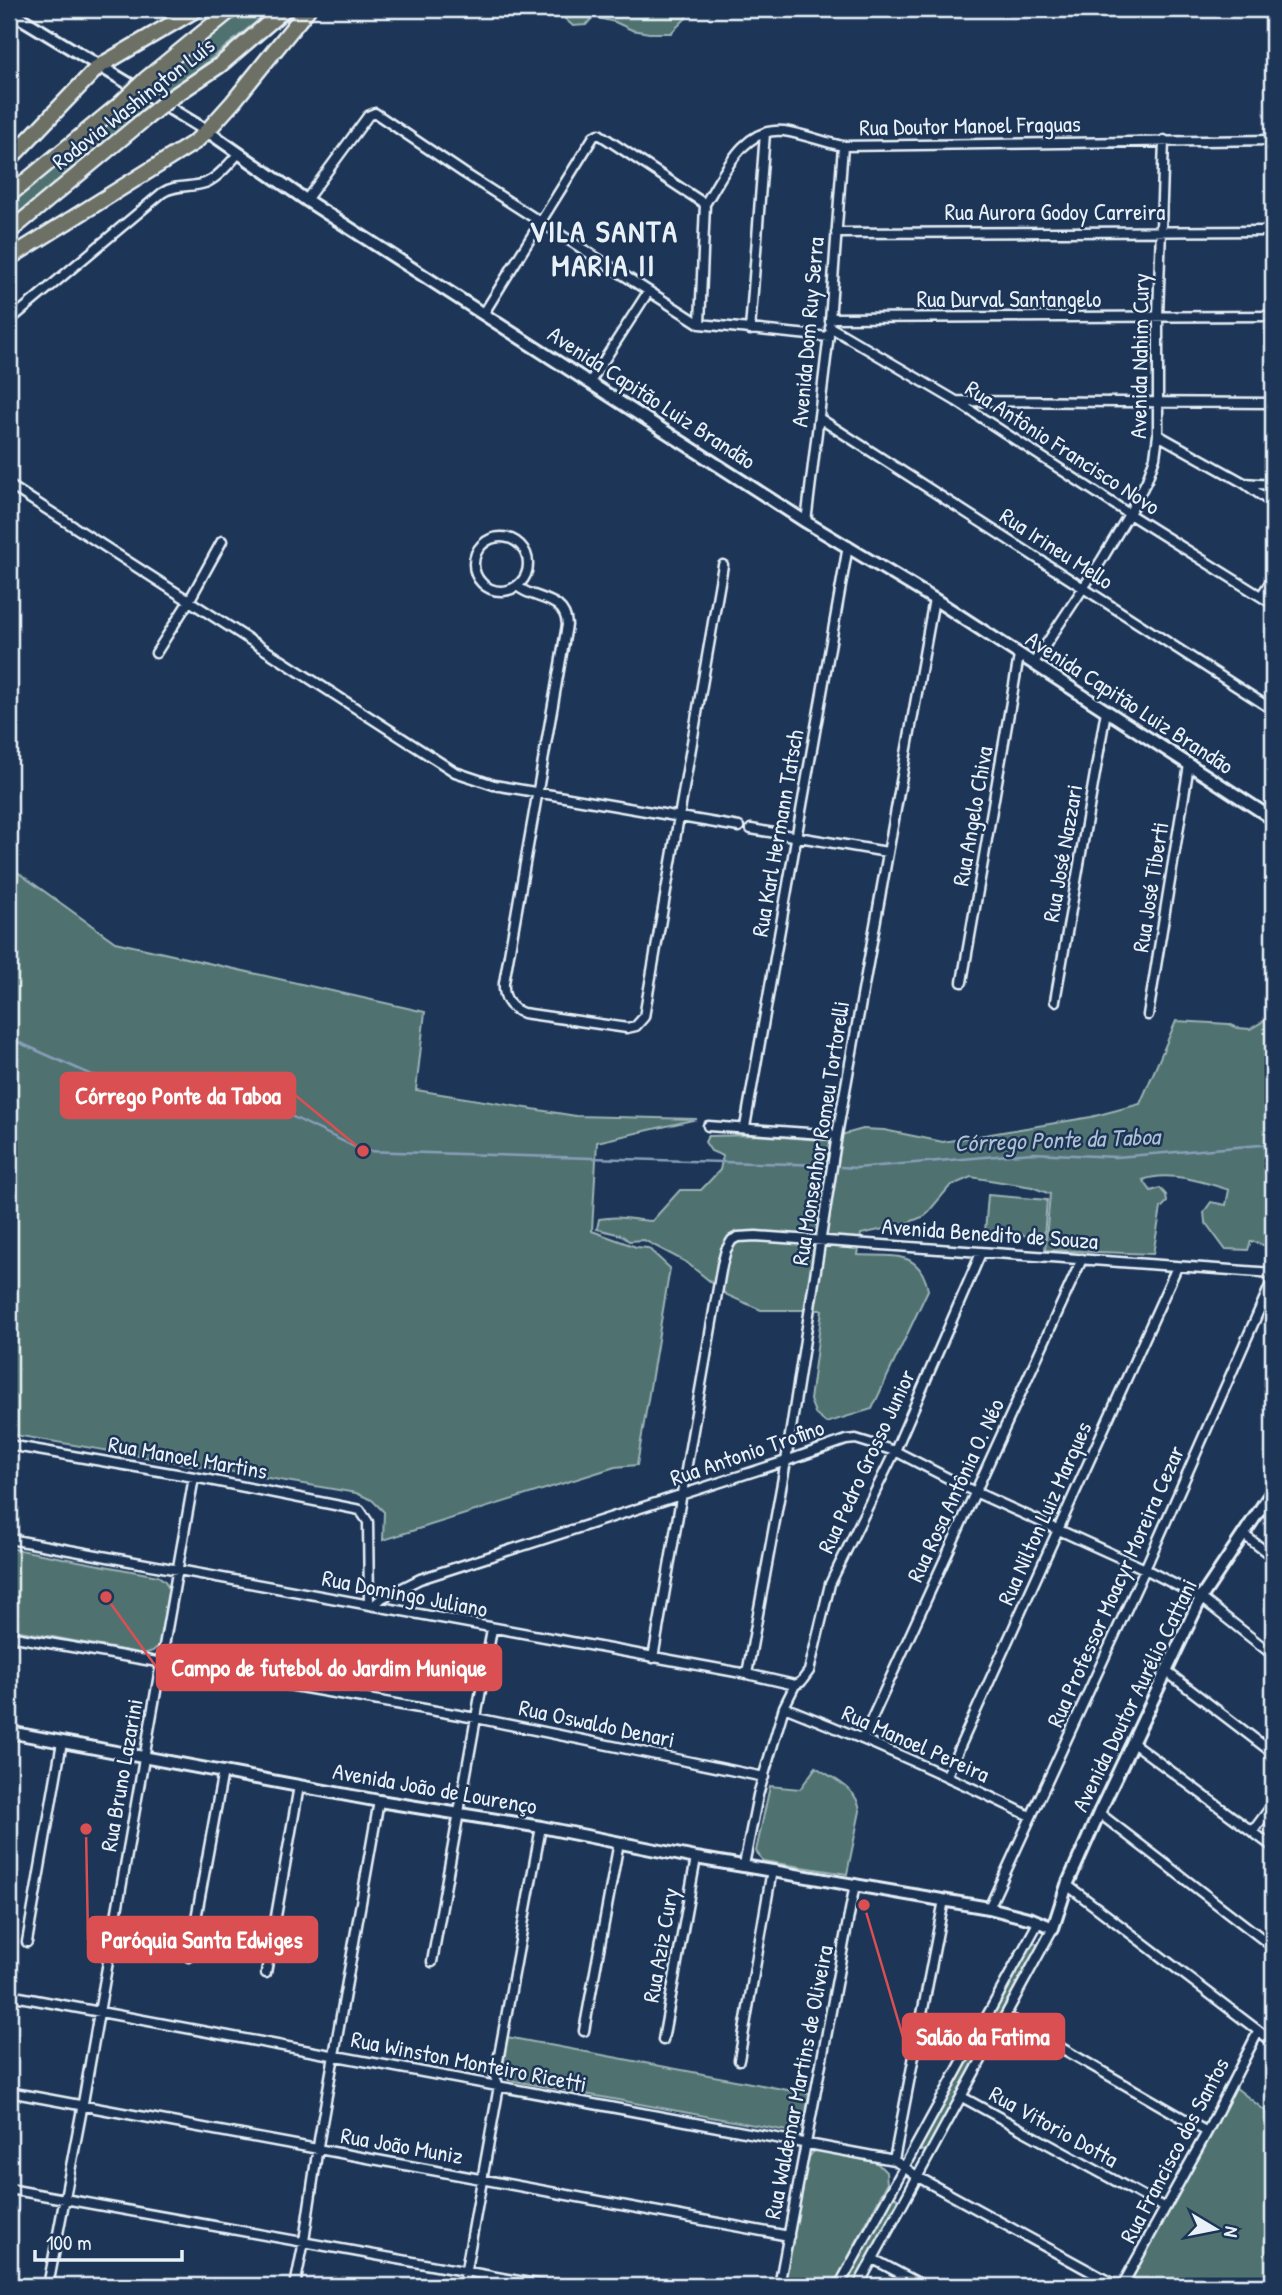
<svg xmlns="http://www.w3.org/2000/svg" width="1282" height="2295" font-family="'Patrick Hand',sans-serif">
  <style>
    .green { fill: #507271; stroke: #9cb2b4; stroke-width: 2 }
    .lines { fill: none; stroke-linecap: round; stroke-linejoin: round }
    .stream { stroke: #889fb8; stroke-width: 2.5 }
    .street-casing { stroke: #e8f1f8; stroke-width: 13 }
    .secondary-casing { stroke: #e8f1f8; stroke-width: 16 }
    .highway-casing { stroke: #e8f1f8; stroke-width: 19 }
    .street { stroke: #1d3557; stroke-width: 8 }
    .secondary { stroke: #1d3557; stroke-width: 10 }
    .highway { stroke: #6c7065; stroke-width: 14 }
    .highway-bridge-casing { stroke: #e8f1f8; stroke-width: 19; stroke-linecap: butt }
    .highway-bridge { stroke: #6c7065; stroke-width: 14 }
    .labels { text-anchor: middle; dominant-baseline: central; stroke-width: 5; stroke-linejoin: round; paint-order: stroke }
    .street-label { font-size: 23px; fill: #e8f1f8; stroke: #1d3557 }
    .water-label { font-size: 24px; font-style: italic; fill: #b0c1d3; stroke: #1d3557 }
    .district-label { font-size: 30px; font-weight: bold; letter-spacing: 2px; fill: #e8f1f8; stroke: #1d3557 }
    .leader { fill: none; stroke: #da5052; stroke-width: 2.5 }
    .callout-dot { fill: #da5052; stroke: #1d3557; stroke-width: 2.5 }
    .callout { fill: #da5052; stroke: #da5052; stroke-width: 2.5 }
    .callout-label { font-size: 24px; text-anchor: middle; font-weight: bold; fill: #fff }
  </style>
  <rect width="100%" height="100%" fill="#1d3557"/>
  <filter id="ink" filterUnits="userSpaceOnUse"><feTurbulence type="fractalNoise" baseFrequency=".0143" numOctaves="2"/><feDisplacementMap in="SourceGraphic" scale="14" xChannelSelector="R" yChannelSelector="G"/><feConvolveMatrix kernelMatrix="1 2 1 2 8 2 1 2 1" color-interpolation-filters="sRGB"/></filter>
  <g filter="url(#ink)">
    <path class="green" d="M 242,9 L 272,9 L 168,94 L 161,93 L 149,86 Z
      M 554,9 L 688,9 L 686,18 L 671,33 L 649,33 L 632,30 L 615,22 L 593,17 L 586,25 L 573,26 Z
      M 136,95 L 149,104 L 143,113 L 9,225 L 9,201 Z
      M 9,866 L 115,942 L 425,1012 L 416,1090 L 576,1116 L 697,1119 L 597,1142 L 592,1231 L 636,1247 L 648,1248 L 670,1268 L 637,1465 L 615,1467 L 383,1540 L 384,1512 L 372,1500 L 356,1493 L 9,1434 Z
      M 1273,1019 L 1273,1244 L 1263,1245 L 1251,1241 L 1248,1250 L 1225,1249 L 1205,1222 L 1204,1212 L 1211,1202 L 1226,1205 L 1229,1190 C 1204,1182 1168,1170 1143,1180 L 1151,1191 L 1160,1188 L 1166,1195 L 1167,1202 L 1161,1208 L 1153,1254 L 1045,1250 L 1050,1194 L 1032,1187 L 971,1177 L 950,1186 L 925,1216 L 902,1225 L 861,1234 L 858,1255 C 893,1257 920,1249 928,1290 L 872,1409 L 826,1423 L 816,1415 L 810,1400 L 822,1310 L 761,1310 L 727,1295 L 686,1262 L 644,1240 L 629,1241 L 621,1235 L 597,1229 L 599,1219 C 622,1215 630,1220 652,1221 L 680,1190 L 701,1190 L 720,1170 L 723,1156 L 711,1151 L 705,1142 L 708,1136 L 753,1135 L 823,1140 L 863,1129 L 884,1130 L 943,1142 L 1091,1117 L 1140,1104 L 1176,1021 L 1229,1024 L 1238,1028 L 1250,1029 L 1264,1021 Z
      M 988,1195 L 1047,1200 L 1044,1237 L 985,1232 Z
      M 9,1548 L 158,1576 L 165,1581 L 169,1589 L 159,1645 L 153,1651 L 144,1654 L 9,1629 Z
      M 816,1767 C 833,1779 858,1788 860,1811 L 847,1874 L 763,1861 L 756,1851 L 770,1786 L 800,1789 Z
      M 1036,1943 L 1038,1947 L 928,2150 L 921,2151 L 920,2142 L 1030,1944 Z
      M 507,2037 L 809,2094 C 807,2108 808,2128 793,2132 L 509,2080 L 502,2072 Z
      M 1235,2087 L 1273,2117 L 1273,2286 L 1127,2286 Z
      M 820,2150 L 875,2161 L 886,2172 L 887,2184 L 833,2286 L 784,2286 L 807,2160 L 813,2152 Z
      M 894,2196 L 898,2198 L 899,2202 L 853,2286 L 844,2286 L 892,2197 Z"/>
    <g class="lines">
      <path class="stream" d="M 9,1038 L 92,1075 L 256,1099 L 363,1151 L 825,1165
        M 841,1167 L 856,1168 L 1033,1153 L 1116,1157 L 1273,1144"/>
      <defs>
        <path id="street" d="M 306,200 L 368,116 L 375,113 L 464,173 L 700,324 L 829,337
          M 836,233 L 1273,231
          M 484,313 L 594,136 L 599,134 L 705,204 C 724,175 742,126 784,131 C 804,134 823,142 843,146 L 1273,140
          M 830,318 L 1273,316
          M 9,321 L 162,193 C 175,184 191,188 205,183 C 218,178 230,163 239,153
          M 830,321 L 843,146
          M 700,324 L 705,204
          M 830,327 L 956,401 L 1129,514 L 1273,604
          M 750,330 L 765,133
          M 590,382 L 648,292
          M 956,401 L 1273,403
          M 819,418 L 1273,710
          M 1158,435 L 1244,483 L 1273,504
          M 1244,483 L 1273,485
          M 9,485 L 455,772 L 494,785 L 739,827
          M 806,522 L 829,334
          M474 564a27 27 0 1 1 54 0a27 27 0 1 1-54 0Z
          M 517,586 C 534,601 565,595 567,625 L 504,983 C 503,997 509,1008 523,1013 L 627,1028 L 636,1026 L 644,1017 L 723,565
          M 1261,596 L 1273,578
          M 156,653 L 189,601 L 222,541
          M 1033,664 L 1101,561 L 1129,514 L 1147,480 L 1155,457 L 1158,435 L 1158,316 L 1164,140
          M 751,829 L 887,852
          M 962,982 L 1019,656
          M 1055,1001 L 1106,711
          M 1148,1015 L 1189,765
          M 708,1126 L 837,1135
          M 745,1127 L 848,546
          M 9,1445 L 194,1477 L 360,1510 L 368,1522 L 369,1604
          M 1244,1535 L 1273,1557
          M 9,1539 L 747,1674 L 795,1685
          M 373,1606 L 382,1598 L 420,1579 L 786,1461 L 846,1440 L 856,1439 L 895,1451 L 975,1492 L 1145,1569 L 1201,1598 L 1273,1655
          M 9,1636 L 476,1718 L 764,1777
          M 653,1658 L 722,1265 L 726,1250 L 732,1240 L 738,1237 L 756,1236 L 1273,1273
          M 1167,1672 L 1273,1753
          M 747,1674 L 786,1461 L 837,1135 L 934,599
          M 784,1707 C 868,1740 949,1776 1030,1816
          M 863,1738 L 1082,1259
          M 1133,1743 L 1273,1847
          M 947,1775 L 1177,1267
          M 1099,1813 L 1273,1947
          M 1253,1831 L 1273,1804
          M 744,1865 L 758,1795 L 784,1707 L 795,1685 L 801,1682 L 809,1671 L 830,1584 L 895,1451 L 981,1253
          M 1067,1885 L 1273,2042
          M 989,1908 L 1145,1569 L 1273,1279
          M 27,1942 L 62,1742
          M 189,1957 L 223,1771
          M 432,1962 L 492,1629
          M 266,1973 L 299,1786
          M 9,1995 L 894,2160 L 918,2177 L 1117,2286
          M 1006,2016 L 1207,2132
          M 584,2031 L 619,1842
          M 663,2040 L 696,1858
          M 739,2060 L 772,1870
          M 9,2092 L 789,2236
          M 962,2097 L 1165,2208
          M 894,2160 L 944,1900
          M 9,2189 L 547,2286
          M 873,2259 L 924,2286
          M 9,2284 L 21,2286
          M 48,2286 L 81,2114 L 194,1477
          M 295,2286 L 304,2241 L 319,2140 L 379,1801
          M 463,2286 L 499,2086 L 495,2077 L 541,1827
          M 779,2286 L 855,1884
          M 839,2286 L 1039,1921
          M 858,2286 L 1053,1928
          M 1122,2286 L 1207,2132 L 1258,2032"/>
        <path id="secondary" d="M 9,11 L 207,131 L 306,200 L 806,522 L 934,599 L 1273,819
          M 9,1732 L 379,1801 L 541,1827 L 696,1858 L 989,1908 L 1032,1919 L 1053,1928 L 1067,1885 L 1099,1813 L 1201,1598 L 1273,1490"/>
        <path id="highway" d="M 146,79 L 232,9
          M 168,100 L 220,65 L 285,9
          M 9,160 L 98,67 L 197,9
          M 9,195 L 120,104
          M 9,232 L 147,117
          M 9,258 L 195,142 L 207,131 L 233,102 L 308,9"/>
      </defs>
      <use href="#street" class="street-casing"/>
      <use href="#secondary" class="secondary-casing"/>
      <use href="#highway" class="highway-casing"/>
      <use href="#street" class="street"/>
      <use href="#secondary" class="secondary"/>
      <use href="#highway" class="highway"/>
      <defs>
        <path id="highway-bridge" d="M 120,104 L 146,79
          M 147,117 L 168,100"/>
      </defs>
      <use href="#highway-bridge" class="highway-bridge-casing"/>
      <use href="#highway-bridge" class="highway-bridge"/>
    </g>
  </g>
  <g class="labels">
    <g class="street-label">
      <text transform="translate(133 103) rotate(-38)">Rodovia Washington Luís</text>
      <text transform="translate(970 125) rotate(-1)">Rua Doutor Manoel Fraguas</text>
      <text x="1055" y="211">Rua Aurora Godoy Carreira</text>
      <text x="1009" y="298">Rua Durval Santangelo</text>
      <text transform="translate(807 332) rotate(-85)">Avenida Dom Ruy Serra</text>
      <text transform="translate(1139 356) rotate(-89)">Avenida Nahim Cury</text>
      <text transform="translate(652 397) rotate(33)">Avenida Capitão Luiz Brandão</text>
      <text transform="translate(1063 447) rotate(33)">Rua Antônio Francisco Novo</text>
      <text transform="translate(1057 548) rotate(33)">Rua Irineu Mello</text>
      <text transform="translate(1130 702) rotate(33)">Avenida Capitão Luiz Brandão</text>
      <text transform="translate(972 816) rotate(-80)">Rua Angelo Chiva</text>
      <text transform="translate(777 833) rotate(-80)">Rua Karl Hermann Tatsch</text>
      <text transform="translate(1062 853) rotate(-80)">Rua José Nazzari</text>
      <text transform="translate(1150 887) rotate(-81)">Rua José Tiberti</text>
      <text transform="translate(820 1133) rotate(-81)">Rua Monsenhor Romeu Tortorelli</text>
      <text transform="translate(990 1233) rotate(4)">Avenida Benedito de Souza</text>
      <text transform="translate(747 1452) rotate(-19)">Rua Antonio Trofino</text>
      <text transform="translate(188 1457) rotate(10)">Rua Manoel Martins</text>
      <text transform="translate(866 1461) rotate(-65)">Rua Pedro Grosso Junior</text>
      <text transform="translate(955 1490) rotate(-65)">Rua Rosa Antônia O. Néo</text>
      <text transform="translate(1044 1513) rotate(-66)">Rua Nilton Luiz Marques</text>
      <text transform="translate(1115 1586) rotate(-66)">Rua Professor Moacyr Moreira Cezar</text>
      <text transform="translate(405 1593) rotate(11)">Rua Domingo Juliano</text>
      <text transform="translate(1134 1695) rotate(-64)">Avenida Doutor Aurélio Cattani</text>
      <text transform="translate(597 1723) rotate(12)">Rua Oswaldo Denari</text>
      <text transform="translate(916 1743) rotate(24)">Rua Manoel Pereira</text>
      <text transform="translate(121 1775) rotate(-80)">Rua Bruno Lazarini</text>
      <text transform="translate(435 1788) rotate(10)">Avenida João de Lourenço</text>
      <text transform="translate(660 1945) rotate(-80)">Rua Aziz Cury</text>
      <text transform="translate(469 2061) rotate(11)">Rua Winston Monteiro Ricetti</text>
      <text transform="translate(798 2082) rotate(-79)">Rua Waldemar Martins de Oliveira</text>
      <text transform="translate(1054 2126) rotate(29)">Rua Vitorio Dotta</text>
      <text transform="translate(402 2145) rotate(10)">Rua João Muniz</text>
      <text transform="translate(1174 2150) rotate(-62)">Rua Francisco dos Santos</text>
    </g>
    <g class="water-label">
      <text transform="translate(1057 1139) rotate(-2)">Córrego Ponte da Taboa</text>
    </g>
    <g class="district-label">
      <text x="604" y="231">VILA SANTA<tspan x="604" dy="34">MARIA II</tspan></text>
    </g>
  </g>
  <path class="leader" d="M363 1151L295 1095M106 1597L157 1668M86 1829L88 1940M864 1905L903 2037"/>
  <g class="callout-dot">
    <circle cx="363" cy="1151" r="7"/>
    <circle cx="106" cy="1597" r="7"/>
    <circle cx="86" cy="1829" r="7"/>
    <circle cx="864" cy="1905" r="7"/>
  </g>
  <g class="callout">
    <rect x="61" y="1073" width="234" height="45" rx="7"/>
    <rect x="157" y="1645" width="344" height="45" rx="7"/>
    <rect x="88" y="1917" width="229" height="45" rx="7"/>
    <rect x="903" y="2014" width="161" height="45" rx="7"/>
  </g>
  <g class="callout-label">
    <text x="178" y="1104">Córrego Ponte da Taboa</text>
    <text x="329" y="1676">Campo de futebol do Jardim Munique</text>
    <text x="202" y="1948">Paróquia Santa Edwiges</text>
    <text x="983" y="2045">Salão da Fatima</text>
  </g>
  <rect width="1282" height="2295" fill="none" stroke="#1d3557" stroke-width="35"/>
  <rect x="18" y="18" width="1247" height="2260" fill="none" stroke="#e8f1f8" stroke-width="2.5" filter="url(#ink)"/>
  <g transform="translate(1215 2229) rotate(100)" stroke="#1d3557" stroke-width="5" paint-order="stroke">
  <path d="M0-5L12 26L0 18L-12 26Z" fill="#e8f1f8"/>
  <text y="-10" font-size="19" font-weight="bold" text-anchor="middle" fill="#e8f1f8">N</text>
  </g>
  <path d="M35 2250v10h147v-10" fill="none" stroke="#e8f1f8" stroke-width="3.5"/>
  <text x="46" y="2250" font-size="21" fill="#e8f1f8" stroke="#1d3557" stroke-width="5" paint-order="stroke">100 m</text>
</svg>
